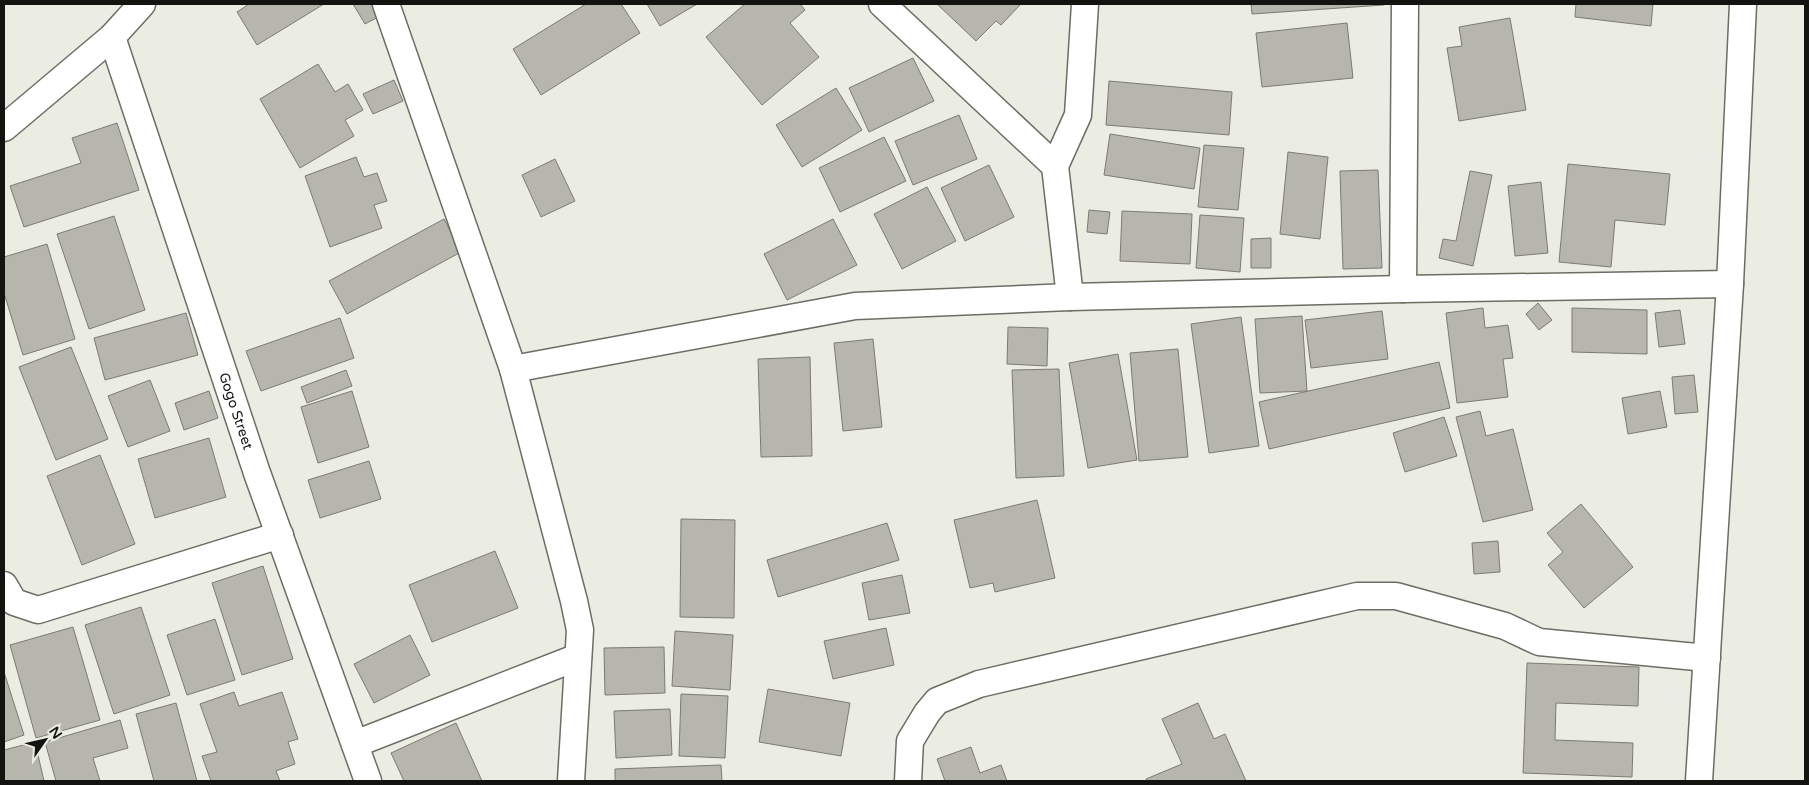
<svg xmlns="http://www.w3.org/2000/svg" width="1809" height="785" font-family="'Varela Round',sans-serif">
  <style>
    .building { fill: #b6b6ac; stroke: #7b7b72 }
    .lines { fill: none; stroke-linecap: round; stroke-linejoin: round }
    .minor-casing { stroke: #6d6d64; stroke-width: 29 }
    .minor { stroke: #fff; stroke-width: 26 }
    .labels { text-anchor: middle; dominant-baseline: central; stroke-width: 4.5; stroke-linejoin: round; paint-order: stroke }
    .street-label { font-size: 14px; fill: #131310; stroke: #ecede2 }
  </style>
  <rect width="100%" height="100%" fill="#ecede2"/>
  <path class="building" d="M 249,4 L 324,4 L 257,45 L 237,12 Z
    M 353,4 L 376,4 L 382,15 L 365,24 Z
    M 586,4 L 621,4 L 640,33 L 541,95 L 513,49 Z
    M 647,4 L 697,4 L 660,26 Z
    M 745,4 L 800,4 L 805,10 L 790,23 L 819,57 L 762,105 L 706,37 Z
    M 937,4 L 1021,4 L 1001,25 L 996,21 L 976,41 Z
    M 1251,4 L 1384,4 L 1384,5 L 1252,14 Z
    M 1576,4 L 1653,4 L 1651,26 L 1575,17 Z
    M 1510,18 L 1526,110 L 1459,121 L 1447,48 L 1462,46 L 1459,27 Z
    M 1347,23 L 1353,78 L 1262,87 L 1256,33 Z
    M 913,58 L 934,101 L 869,132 L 849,88 Z
    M 318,64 L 335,92 L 348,84 L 363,110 L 345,120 L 354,136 L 300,168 L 260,99 Z
    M 394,80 L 403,101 L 373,114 L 363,94 Z
    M 1109,81 L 1232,92 L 1229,135 L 1106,125 Z
    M 836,88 L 862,130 L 802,167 L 776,125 Z
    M 959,115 L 977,159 L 913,185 L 895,141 Z
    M 117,123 L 139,190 L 24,227 L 10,186 L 81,163 L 72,138 Z
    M 1110,134 L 1200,148 L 1194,189 L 1104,175 Z
    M 884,137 L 906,181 L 840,212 L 819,168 Z
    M 1204,145 L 1244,148 L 1238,210 L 1198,207 Z
    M 1288,152 L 1328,157 L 1320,239 L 1280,234 Z
    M 356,157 L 364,177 L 377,173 L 387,201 L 374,205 L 382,228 L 330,247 L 305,176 Z
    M 555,159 L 575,201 L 541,217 L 522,175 Z
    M 1568,164 L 1670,174 L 1665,225 L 1615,220 L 1611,267 L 1559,262 Z
    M 989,165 L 1014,217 L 965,241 L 941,188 Z
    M 1378,170 L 1382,268 L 1343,269 L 1340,171 Z
    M 1470,171 L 1492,175 L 1473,266 L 1439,258 L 1443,239 L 1456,241 Z
    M 1541,182 L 1548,253 L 1515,256 L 1508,186 Z
    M 927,187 L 956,241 L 902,269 L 874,214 Z
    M 1089,210 L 1110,212 L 1107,234 L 1087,232 Z
    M 1122,211 L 1192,214 L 1190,264 L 1120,261 Z
    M 1200,215 L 1244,218 L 1240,272 L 1196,268 Z
    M 114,216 L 145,310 L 89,329 L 57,234 Z
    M 444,219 L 461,252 L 347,314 L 329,281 Z
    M 833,219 L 857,265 L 787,300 L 764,254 Z
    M 1271,238 L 1271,268 L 1251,268 L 1251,239 Z
    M 47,244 L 75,339 L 23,355 L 4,293 L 4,257 Z
    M 1538,303 L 1552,320 L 1539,330 L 1526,314 Z
    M 1483,308 L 1485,328 L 1508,325 L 1513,358 L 1503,359 L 1508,397 L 1457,403 L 1446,313 Z
    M 1572,308 L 1647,310 L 1647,354 L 1572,352 Z
    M 1680,310 L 1685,344 L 1659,347 L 1655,313 Z
    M 1382,311 L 1388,359 L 1311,368 L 1305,320 Z
    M 186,313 L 198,355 L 105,380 L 94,338 Z
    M 1302,316 L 1307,391 L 1260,393 L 1255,319 Z
    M 1241,317 L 1259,446 L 1209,453 L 1191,324 Z
    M 340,318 L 354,358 L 261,391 L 246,351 Z
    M 1008,327 L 1048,328 L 1047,366 L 1007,364 Z
    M 873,339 L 882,427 L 843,431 L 834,343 Z
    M 71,347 L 108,439 L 56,460 L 19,367 Z
    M 1178,349 L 1188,457 L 1139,461 L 1130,353 Z
    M 1118,354 L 1137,460 L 1088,468 L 1069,363 Z
    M 810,357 L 812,456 L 761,457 L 758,359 Z
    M 1439,362 L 1450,408 L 1269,449 L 1259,402 Z
    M 1059,369 L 1064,476 L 1016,478 L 1012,370 Z
    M 346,370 L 352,386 L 307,403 L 301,387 Z
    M 1694,375 L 1698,412 L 1675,414 L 1672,377 Z
    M 150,380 L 170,431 L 128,447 L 108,396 Z
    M 209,391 L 218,418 L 184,430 L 175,403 Z
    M 352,391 L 369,447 L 318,463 L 301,407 Z
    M 1660,391 L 1667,427 L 1628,434 L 1622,398 Z
    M 1480,411 L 1486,436 L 1513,429 L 1533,510 L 1483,522 L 1456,417 Z
    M 1444,417 L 1457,456 L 1405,472 L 1393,433 Z
    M 209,438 L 226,497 L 155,518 L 138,459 Z
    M 100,455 L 135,544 L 82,565 L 47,476 Z
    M 369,461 L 381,499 L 320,518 L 308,480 Z
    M 1037,500 L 1055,578 L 995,592 L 993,583 L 970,588 L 954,520 Z
    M 1581,504 L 1633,567 L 1584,608 L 1548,565 L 1563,552 L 1547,533 Z
    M 681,519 L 735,520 L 734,618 L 680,617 Z
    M 887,523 L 899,560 L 778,597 L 767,560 Z
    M 1498,541 L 1500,572 L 1474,574 L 1472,543 Z
    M 495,551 L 518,608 L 432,642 L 409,585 Z
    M 263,566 L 293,659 L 242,675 L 212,583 Z
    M 902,575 L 910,613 L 869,620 L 862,583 Z
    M 141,607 L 170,695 L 114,714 L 85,625 Z
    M 215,619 L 235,680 L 187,695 L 167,635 Z
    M 73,627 L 100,720 L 36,738 L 10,645 Z
    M 886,628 L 894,665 L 833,679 L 824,641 Z
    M 675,631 L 733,635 L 730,690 L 672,686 Z
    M 410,635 L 430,675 L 374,703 L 354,664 Z
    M 664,647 L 665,693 L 605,695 L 604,648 Z
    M 1527,663 L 1639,667 L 1638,706 L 1556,703 L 1555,740 L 1633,743 L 1632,777 L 1523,773 Z
    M 4,672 L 24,735 L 4,742 Z
    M 768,689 L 850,703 L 841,756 L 759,742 Z
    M 234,692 L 239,706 L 282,692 L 298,739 L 288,742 L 295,764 L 276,771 L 280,781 L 211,781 L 202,756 L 217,752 L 200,704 Z
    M 681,694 L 728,696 L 725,758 L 679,756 Z
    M 176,703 L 197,781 L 154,781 L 136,714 Z
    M 1198,703 L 1214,739 L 1225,734 L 1246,781 L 1147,781 L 1146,779 L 1182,764 L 1162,719 Z
    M 670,709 L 672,755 L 616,758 L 614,711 Z
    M 120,720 L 128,748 L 93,758 L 100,781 L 56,781 L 45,742 Z
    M 456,723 L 482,781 L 404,781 L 391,753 Z
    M 35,742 L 44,781 L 4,781 L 4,750 Z
    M 971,747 L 980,773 L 1001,765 L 1007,781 L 945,781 L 937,759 Z
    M 721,765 L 722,781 L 615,781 L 615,769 Z"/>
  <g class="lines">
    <defs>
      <g id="minor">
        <path d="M 386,4 L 513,369 L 574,601 L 580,630 L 571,781"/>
        <path d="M 882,4 L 1055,166"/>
        <path id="s1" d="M 112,37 L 257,473 L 368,781"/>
        <path d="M 4,128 L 112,37 L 142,4"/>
        <path d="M 1403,289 L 1405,4"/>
        <path d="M 1070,297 L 1055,166 L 1078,115 L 1085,4"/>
        <path d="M 513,369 L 855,306 L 1070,297 L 1403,289 L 1730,284"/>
        <path d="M 4,585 L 14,602 L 38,610 L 280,535"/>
        <path d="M 355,744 L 578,657"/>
        <path d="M 908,781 L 910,741 L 927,713 L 937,701 L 979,684 L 1357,596 L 1396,596 L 1505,626 L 1539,642 L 1707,658"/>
        <path d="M 1699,781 L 1730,284 L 1743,4"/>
      </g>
    </defs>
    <use href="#minor" class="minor-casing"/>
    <use href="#minor" class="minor"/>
  </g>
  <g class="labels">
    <g class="street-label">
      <text stroke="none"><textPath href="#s1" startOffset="394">Gogo Street</textPath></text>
    </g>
  </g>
  <rect width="1809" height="785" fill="none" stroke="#131310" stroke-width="10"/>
  <g transform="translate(45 740) rotate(56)" stroke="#ecede2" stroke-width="4" paint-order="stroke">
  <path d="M0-4L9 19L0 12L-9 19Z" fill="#131310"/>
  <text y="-8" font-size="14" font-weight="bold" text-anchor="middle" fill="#131310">N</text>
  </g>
</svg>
